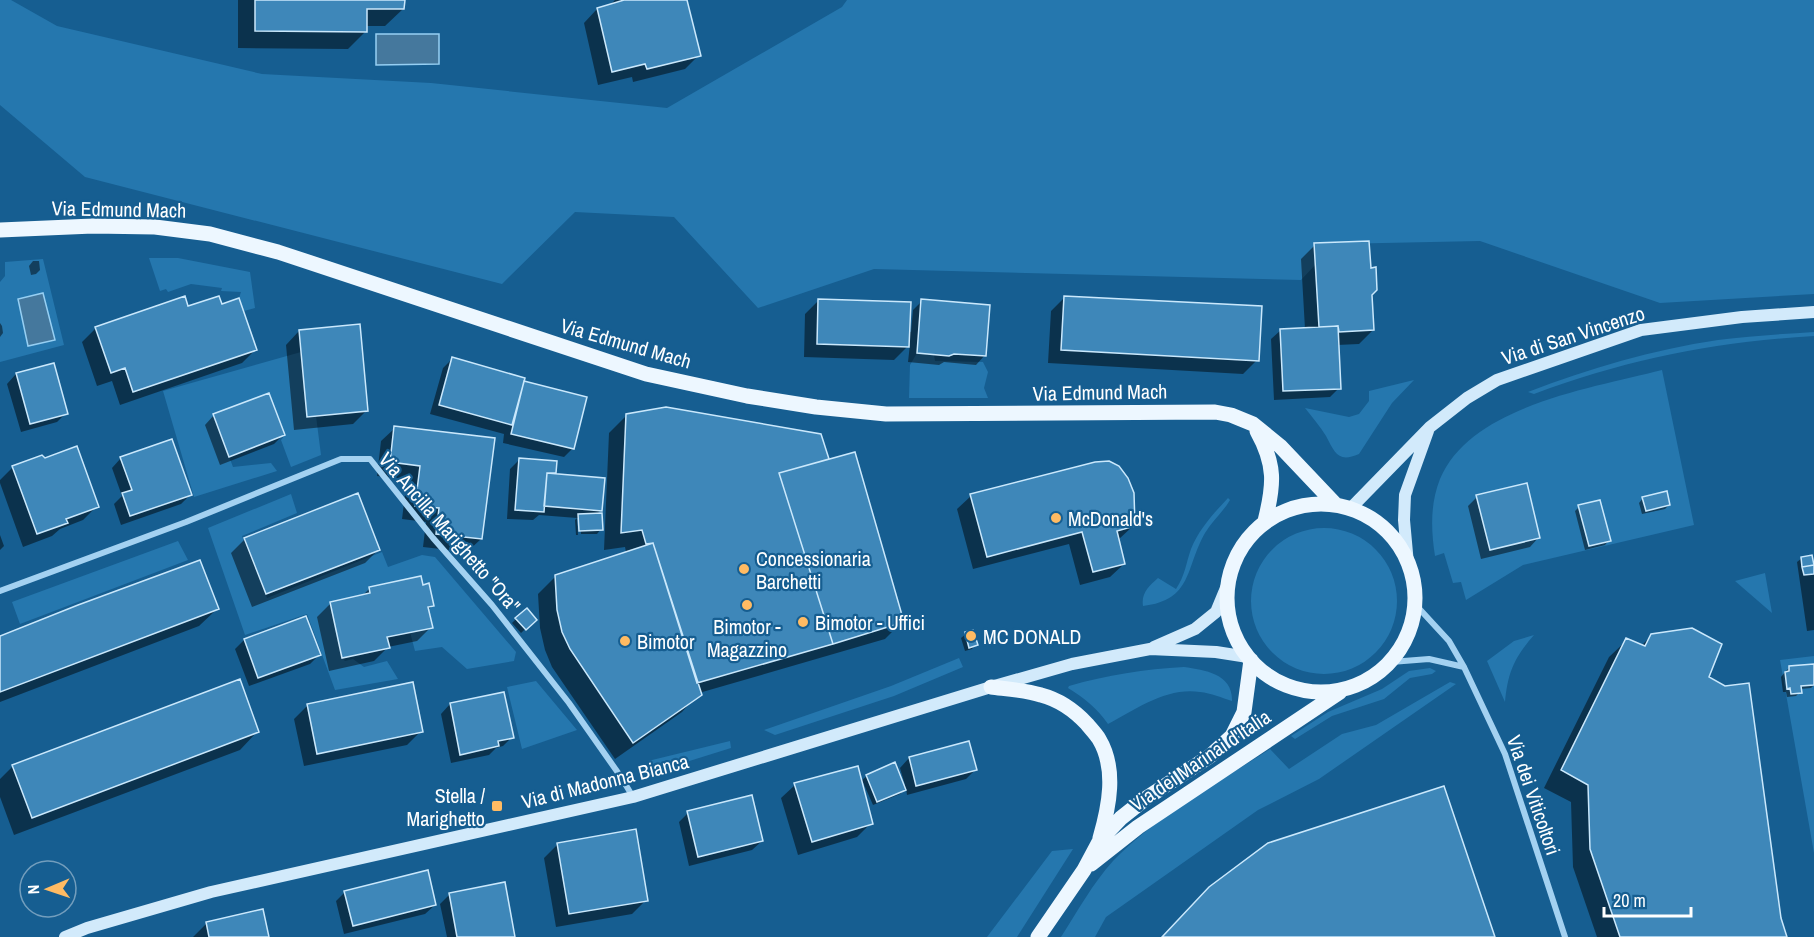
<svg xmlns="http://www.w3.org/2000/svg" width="1814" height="937" font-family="'Archivo Narrow',sans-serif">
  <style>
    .green { fill: #2577ae }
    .water { fill: #45789d; stroke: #96cff3; stroke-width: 1.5 }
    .shadow { fill: #0007 }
    .building { fill: #3e87b9; stroke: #cae8fc; stroke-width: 1.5 }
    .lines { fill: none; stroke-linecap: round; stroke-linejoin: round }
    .minor { stroke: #a3d1f1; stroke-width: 6 }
    .secondary { stroke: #d2eafb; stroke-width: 12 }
    .primary { stroke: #edf7ff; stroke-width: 15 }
    .poi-dot { fill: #ffbb63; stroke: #165e91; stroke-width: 2 }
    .labels { text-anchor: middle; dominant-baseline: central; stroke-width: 4.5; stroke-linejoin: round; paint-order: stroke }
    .street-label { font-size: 20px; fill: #fff; stroke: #165e91 }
    .poi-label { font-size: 20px; fill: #fff; stroke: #165e91; text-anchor: start }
  </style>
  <rect width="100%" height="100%" fill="#165e91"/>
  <path class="green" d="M 0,0 L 11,0 L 57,26 L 262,74 L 431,83 L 667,108 L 842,7 L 847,0 L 1814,0 L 1814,294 L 1660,303 L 1480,241 L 1335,244 L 1301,280 L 874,269 L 758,308 L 674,217 L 575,212 L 502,284 L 85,177 L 0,105 Z
    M 149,258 L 178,258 L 250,272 L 255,308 L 244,311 L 239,298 L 241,292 L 221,291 L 222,288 L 191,284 L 168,292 L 166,289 L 160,291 Z
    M 43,259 L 64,345 L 0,362 L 0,282 L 5,276 L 5,262 Z
    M 1814,332 L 1814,336 C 1714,342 1628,359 1534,394 L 1528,392 C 1590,368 1652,350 1718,340 C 1750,336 1782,334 1814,332 Z
    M 301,352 L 307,417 L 316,416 L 321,455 L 291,467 L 281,440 L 285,435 L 269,393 L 213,414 L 233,467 L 271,463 L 277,471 L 194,497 L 163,391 Z
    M 917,353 L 934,355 L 935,361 L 983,362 L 988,372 L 984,388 L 988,398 L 909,398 L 910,365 Z
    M 1662,370 L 1694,525 L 1523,565 L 1466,600 L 1461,582 L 1453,583 L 1444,553 L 1435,556 C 1431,530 1430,504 1440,479 C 1471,405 1593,388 1662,370 Z
    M 1414,380 L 1392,403 L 1359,454 C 1338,463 1335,453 1326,436 C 1320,426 1312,417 1305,408 L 1349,417 L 1359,414 L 1369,401 L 1369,391 Z
    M 291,494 L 297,513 L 242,536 L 267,598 L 382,552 L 388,567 L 422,555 L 435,557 L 516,652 L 514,661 L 467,669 L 442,647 L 415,651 L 410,632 L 433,627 L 428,607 L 434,606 L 429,584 L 423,585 L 421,576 L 369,587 L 370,593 L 342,658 L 345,661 L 353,659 L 364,667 L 387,661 L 398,679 L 335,690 L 307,614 L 245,635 L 208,528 Z
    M 1228,498 L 1230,500 C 1223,512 1212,521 1205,533 C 1185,568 1193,600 1143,606 C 1141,593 1149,586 1158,578 L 1176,589 C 1185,576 1186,563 1191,549 C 1199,529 1214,513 1228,498 Z
    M1251 601a73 73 0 1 1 146 0a73 73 0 1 1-146 0Z
    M 178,541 L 188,560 L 20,624 L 12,602 Z
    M 1765,573 L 1772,613 L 1735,581 Z
    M 1534,635 C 1514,658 1508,672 1505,702 L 1487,661 L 1514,641 Z
    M 1814,656 L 1814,853 L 1780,660 Z
    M 959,658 L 963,667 L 894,696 L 775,735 L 764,730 L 891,686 Z
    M 1184,667 C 1205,670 1233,674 1232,701 C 1222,698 1211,693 1200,692 C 1167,687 1136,709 1108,724 C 1097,708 1084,698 1068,688 L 1069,686 C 1107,675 1145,669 1184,667 Z
    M 1430,668 L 1436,671 L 1432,674 L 1410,678 L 1384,699 L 1332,716 L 1295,739 L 1291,736 L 1328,712 L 1382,689 L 1409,671 Z
    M 536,681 L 577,730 L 522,749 L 507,687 Z
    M 1450,682 L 1456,684 L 1319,779 L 1258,810 L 1106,917 L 1095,937 L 1061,937 C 1077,912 1093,883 1113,861 C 1155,817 1219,782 1270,749 L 1289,769 L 1342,734 L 1376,725 Z
    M 730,741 L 731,748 L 667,768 L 655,767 L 648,761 Z
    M 1073,849 L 1017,937 L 987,937 L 1052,851 Z"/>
  <path class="water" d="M 376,34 L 439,34 L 439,64 L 376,65 Z
    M 43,293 L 55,340 L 28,346 L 18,299 Z"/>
  <path class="shadow" d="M 238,0 L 403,0 L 403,9 L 385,26 L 366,26 L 366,31 L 348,49 L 238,48 Z
    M 615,0 L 623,0 L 625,9 L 626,0 L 686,0 L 699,55 L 685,69 L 633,82 L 632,77 L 598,85 L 584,23 L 597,9 L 609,6 Z
    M 1315,245 L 1370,295 L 1373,330 L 1359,344 L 1337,345 L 1339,388 L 1330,397 L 1274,400 L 1271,339 L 1281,330 L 1305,329 L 1301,259 Z
    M 33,261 L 39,261 L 40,270 L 36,274 L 31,275 L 29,266 Z
    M 1064,298 L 1257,360 L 1243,374 L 1048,363 L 1051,311 Z
    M 819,300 L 911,332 L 913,310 L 922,301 L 985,355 L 976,365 L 944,362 L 939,365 L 908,362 L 910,344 L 894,360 L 804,357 L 805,314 Z
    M 221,306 L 256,349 L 242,363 L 120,405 L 112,381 L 97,386 L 82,342 L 96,328 L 187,308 Z
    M 0,323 L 2,326 L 3,333 L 0,337 Z
    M 299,331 L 367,410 L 353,424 L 294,430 L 286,345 Z
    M 452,359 L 522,382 L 573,448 L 564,457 L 503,443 L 504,434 L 430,414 L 443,368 Z
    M 16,374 L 66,413 L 57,422 L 21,432 L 7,384 Z
    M 214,415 L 283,435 L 274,444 L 220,465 L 205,425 Z
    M 627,415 L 820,435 L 828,461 L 903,621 L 885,639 L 699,693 L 682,712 L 615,759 L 552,667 L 545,650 L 540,628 L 538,594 L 556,576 L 626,552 L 625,547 L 604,550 L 609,433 Z
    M 395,428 L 481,539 L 467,552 L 423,547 L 426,522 L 402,519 L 407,479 L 377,476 L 381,441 Z
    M 121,458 L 190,495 L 181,504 L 121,525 L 114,504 L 122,496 L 112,468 Z
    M 519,460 L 555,462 L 554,475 L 601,510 L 596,515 L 601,529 L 597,534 L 581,534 L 580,518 L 577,518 L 578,535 L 576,535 L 575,520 L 577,518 L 539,515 L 533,520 L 507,519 L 510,469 Z
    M 13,467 L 97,506 L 83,520 L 60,529 L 52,536 L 23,547 L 0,483 L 0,480 Z
    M 971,496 L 1133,526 L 1118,540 L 1124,564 L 1110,577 L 1080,585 L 1069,544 L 973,569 L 957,509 Z
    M 1477,497 L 1539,537 L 1530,547 L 1481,559 L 1468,506 Z
    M 1643,498 L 1669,505 L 1665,509 L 1642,514 L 1639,503 Z
    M 1579,507 L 1609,540 L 1605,545 L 1585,550 L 1575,511 Z
    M 0,535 L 4,546 L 0,550 Z
    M 245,539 L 379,549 L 365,563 L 252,607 L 231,553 Z
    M 1802,558 L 1814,573 L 1814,630 L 1807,631 L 1797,562 Z
    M 422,587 L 432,606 L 427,611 L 431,627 L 417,641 L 388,647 L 374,661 L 329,671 L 317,617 L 331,603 L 361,597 L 370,588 Z
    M 217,609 L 199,626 L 0,702 L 0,637 Z
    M 516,619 L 535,620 L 521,633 L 512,623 Z
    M 966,634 L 976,644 L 972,649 L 965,651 L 961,638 Z
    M 1652,635 L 1707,677 L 1786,937 L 1597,937 L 1573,867 L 1571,802 L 1544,788 L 1609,657 L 1627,640 L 1641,646 Z
    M 244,640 L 319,655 L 310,664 L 249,686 L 235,649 Z
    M 1814,665 L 1814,685 L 1811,688 L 1800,689 L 1800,692 L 1796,696 L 1787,697 L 1786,692 L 1783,692 L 1781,677 L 1785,672 L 1789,668 Z
    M 450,704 L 512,737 L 503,746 L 496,748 L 489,755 L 451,763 L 441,714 Z
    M 308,705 L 421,731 L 407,745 L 304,766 L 294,719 Z
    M 257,732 L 240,750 L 14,835 L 0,797 L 0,779 L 13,766 Z
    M 909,758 L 976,769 L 966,779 L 907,795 L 906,788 L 900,794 L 873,805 L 862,780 L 867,776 L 905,785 L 900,768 Z
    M 795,785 L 871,823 L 857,837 L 798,855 L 781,798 Z
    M 688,813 L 762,841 L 752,850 L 689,866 L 679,822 Z
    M 558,844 L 646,900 L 632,914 L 556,927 L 544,858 Z
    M 504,884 L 513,937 L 447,937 L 440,904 L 449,895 Z
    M 345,892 L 435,905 L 425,914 L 344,934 L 336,901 Z
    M 207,923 L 267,937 L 193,937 Z"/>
  <path class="building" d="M 255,0 L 405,0 L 404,9 L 367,9 L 367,32 L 255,31 Z
    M 624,0 L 687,0 L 701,56 L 647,69 L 645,64 L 612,72 L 597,8 Z
    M 1369,241 L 1371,268 L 1376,267 L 1377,290 L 1372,295 L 1374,330 L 1339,332 L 1338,326 L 1319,327 L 1314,243 Z
    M 185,296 L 188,306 L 219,296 L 222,304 L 239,298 L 257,350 L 133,392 L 125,368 L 111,373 L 95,327 Z
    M 1064,296 L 1262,306 L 1259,361 L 1061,350 Z
    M 818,299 L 911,302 L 909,347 L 817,344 Z
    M 921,299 L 990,305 L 986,356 L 954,354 L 949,356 L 917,353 Z
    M 360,324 L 368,411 L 307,417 L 299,330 Z
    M 1338,326 L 1341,389 L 1283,391 L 1280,329 Z
    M 452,357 L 525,378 L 512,425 L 439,405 Z
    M 54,363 L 68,414 L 30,424 L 16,373 Z
    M 524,381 L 587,397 L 574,449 L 511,434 Z
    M 269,393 L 285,435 L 229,457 L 213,414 Z
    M 666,407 L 821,434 L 829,459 L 779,473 L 833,644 L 697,683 L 653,543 L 646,544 L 642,530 L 621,533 L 626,414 Z
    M 394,426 L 495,438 L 482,539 L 436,534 L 439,508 L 415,506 L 420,466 L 390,462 Z
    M 172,439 L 192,495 L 130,516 L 122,493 L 132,490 L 120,457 Z
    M 77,446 L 99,507 L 66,519 L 68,523 L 37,534 L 12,466 L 42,455 L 45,458 Z
    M 855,452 L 904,622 L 833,644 L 779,473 Z
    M 519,458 L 557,461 L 556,473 L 547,473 L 544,512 L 515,510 Z
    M 1109,461 L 1119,466 L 1128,478 L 1134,493 L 1135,526 L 1117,531 L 1125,564 L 1093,572 L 1082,532 L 987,557 L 970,494 L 1095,462 Z
    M 547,473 L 605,478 L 602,511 L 544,506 Z
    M 1527,483 L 1540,538 L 1490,550 L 1476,495 Z
    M 1667,491 L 1670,505 L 1646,511 L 1642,497 Z
    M 358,493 L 380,550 L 266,594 L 244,538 Z
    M 1600,500 L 1611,541 L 1589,546 L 1578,505 Z
    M 602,513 L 603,530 L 579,531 L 578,514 Z
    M 653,543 L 702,695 L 633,743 L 570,649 L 562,632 L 557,610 L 555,575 Z
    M 1812,555 L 1814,565 L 1802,567 L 1801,557 Z
    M 200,560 L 219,609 L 0,692 L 0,636 L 78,605 Z
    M 1814,565 L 1814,574 L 1804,575 L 1802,567 Z
    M 421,576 L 423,585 L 429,583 L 434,606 L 428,607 L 433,628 L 387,637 L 390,648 L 342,658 L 330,602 L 370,593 L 369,587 Z
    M 527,608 L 537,620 L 526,630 L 515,618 Z
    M 306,616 L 321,655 L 258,678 L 244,639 Z
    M 1692,628 L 1722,644 L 1709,677 L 1725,686 L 1749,683 L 1781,918 L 1787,937 L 1620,937 L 1590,849 L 1588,785 L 1561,770 L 1626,638 L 1645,646 L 1651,634 Z
    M 973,630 L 978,645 L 969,648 L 965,632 Z
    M 1814,664 L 1814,685 L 1801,686 L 1802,693 L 1791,694 L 1790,688 L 1787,689 L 1785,672 L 1789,671 L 1789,666 Z
    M 240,679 L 259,732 L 32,818 L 12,765 Z
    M 413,682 L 423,732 L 317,754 L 307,704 Z
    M 504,692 L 514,738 L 498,741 L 499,746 L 460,755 L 450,703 Z
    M 969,741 L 977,770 L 916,786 L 909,757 Z
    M 895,762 L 906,790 L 877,802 L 866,775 Z
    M 858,766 L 873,824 L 812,842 L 794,783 Z
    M 1444,786 L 1495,937 L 1162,937 L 1209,887 L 1268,843 Z
    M 752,795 L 763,841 L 698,857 L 687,811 Z
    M 636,829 L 648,901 L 569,914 L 557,843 Z
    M 428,870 L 436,905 L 353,926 L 344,891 Z
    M 505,882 L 515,937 L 457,937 L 449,893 Z
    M 263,909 L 269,937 L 209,937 L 206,922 Z"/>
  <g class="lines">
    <path class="minor" d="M 0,591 L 186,522 L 341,459 L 370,459 L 433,538 L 492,605 L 569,703 L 621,777 L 633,797
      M 1414,603 L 1449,641 L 1464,667 L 1505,754 L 1565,937
      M 1391,662 L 1429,659 L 1464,667"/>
    <path class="secondary" d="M 1350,509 L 1430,427 L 1467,398 L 1497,380 L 1641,330 L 1742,317 L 1814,312
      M 1408,564 L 1404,520 L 1405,495 L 1428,431
      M 1154,647 L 1195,629 L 1216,612 L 1228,583
      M 65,937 L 87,928 L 211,892 L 633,797 L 991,687 L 1072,664 L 1150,649 L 1216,652 L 1248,657"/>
    <path class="primary" d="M 0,230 L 93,226 L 155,227 L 210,234 L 278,252 L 646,374 L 747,396 L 816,407 L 886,414 L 1215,412 L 1231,415 L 1253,424 L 1280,446 L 1335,504
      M 1257,431 C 1276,465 1274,485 1265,521
      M1227 598a94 94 0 1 1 188 0a94 94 0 1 1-188 0Z
      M 991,687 C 1007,689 1025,690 1041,695 C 1060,700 1074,710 1087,724 C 1091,729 1096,734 1099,739 C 1117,769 1109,807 1100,838
      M 1091,864 L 1138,827 L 1340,692
      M 1038,937 L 1084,870 L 1100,840 L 1121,818 L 1145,799 L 1210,756 L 1232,736 L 1244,712 L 1251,660"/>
  </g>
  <g class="poi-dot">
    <circle cx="1056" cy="518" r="6"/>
    <circle cx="744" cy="569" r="6"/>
    <circle cx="747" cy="605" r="6"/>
    <circle cx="803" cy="622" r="6"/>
    <circle cx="971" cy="636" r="6"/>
    <circle cx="625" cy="641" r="6"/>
    <rect x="491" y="800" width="12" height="12" rx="3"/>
  </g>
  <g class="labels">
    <g class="street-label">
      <text transform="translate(119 209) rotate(1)">Via Edmund Mach</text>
      <text transform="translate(1573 335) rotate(-18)">Via di San Vincenzo</text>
      <text transform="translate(626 343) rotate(16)">Via Edmund Mach</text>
      <text transform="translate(1100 392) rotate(-1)">Via Edmund Mach</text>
      <text transform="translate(450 532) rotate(49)">Via Ancilla Marighetto "Ora"</text>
      <text transform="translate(1200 760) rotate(-34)">Via dei Marinai d'Italia</text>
      <text transform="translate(605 781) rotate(-14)">Via di Madonna Bianca</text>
      <text transform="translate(1534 795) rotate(71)">Via dei Viticoltori</text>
    </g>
    <g class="poi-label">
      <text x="1068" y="518">McDonald's</text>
      <text x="756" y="558">Concessionaria<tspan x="756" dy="23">Barchetti</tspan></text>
      <text x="815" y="622">Bimotor - Uffici</text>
      <text x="747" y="626" text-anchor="middle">Bimotor -<tspan x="747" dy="23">Magazzino</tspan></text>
      <text x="983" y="636">MC DONALD</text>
      <text x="637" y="641">Bimotor</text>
      <text x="485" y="795" text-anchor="end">Stella /<tspan x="485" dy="23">Marighetto</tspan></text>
    </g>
  </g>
  <g transform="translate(48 889) rotate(268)"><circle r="28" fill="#165e91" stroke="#739ebd" stroke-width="1.5"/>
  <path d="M0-4.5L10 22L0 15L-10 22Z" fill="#ffbb63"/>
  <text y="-9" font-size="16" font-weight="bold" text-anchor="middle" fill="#ffffff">N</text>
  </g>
  <path d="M1604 907v9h87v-9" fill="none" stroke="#ffffff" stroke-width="3"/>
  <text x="1613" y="907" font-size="18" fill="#ffffff" stroke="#165e91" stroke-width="4.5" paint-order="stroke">20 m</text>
</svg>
